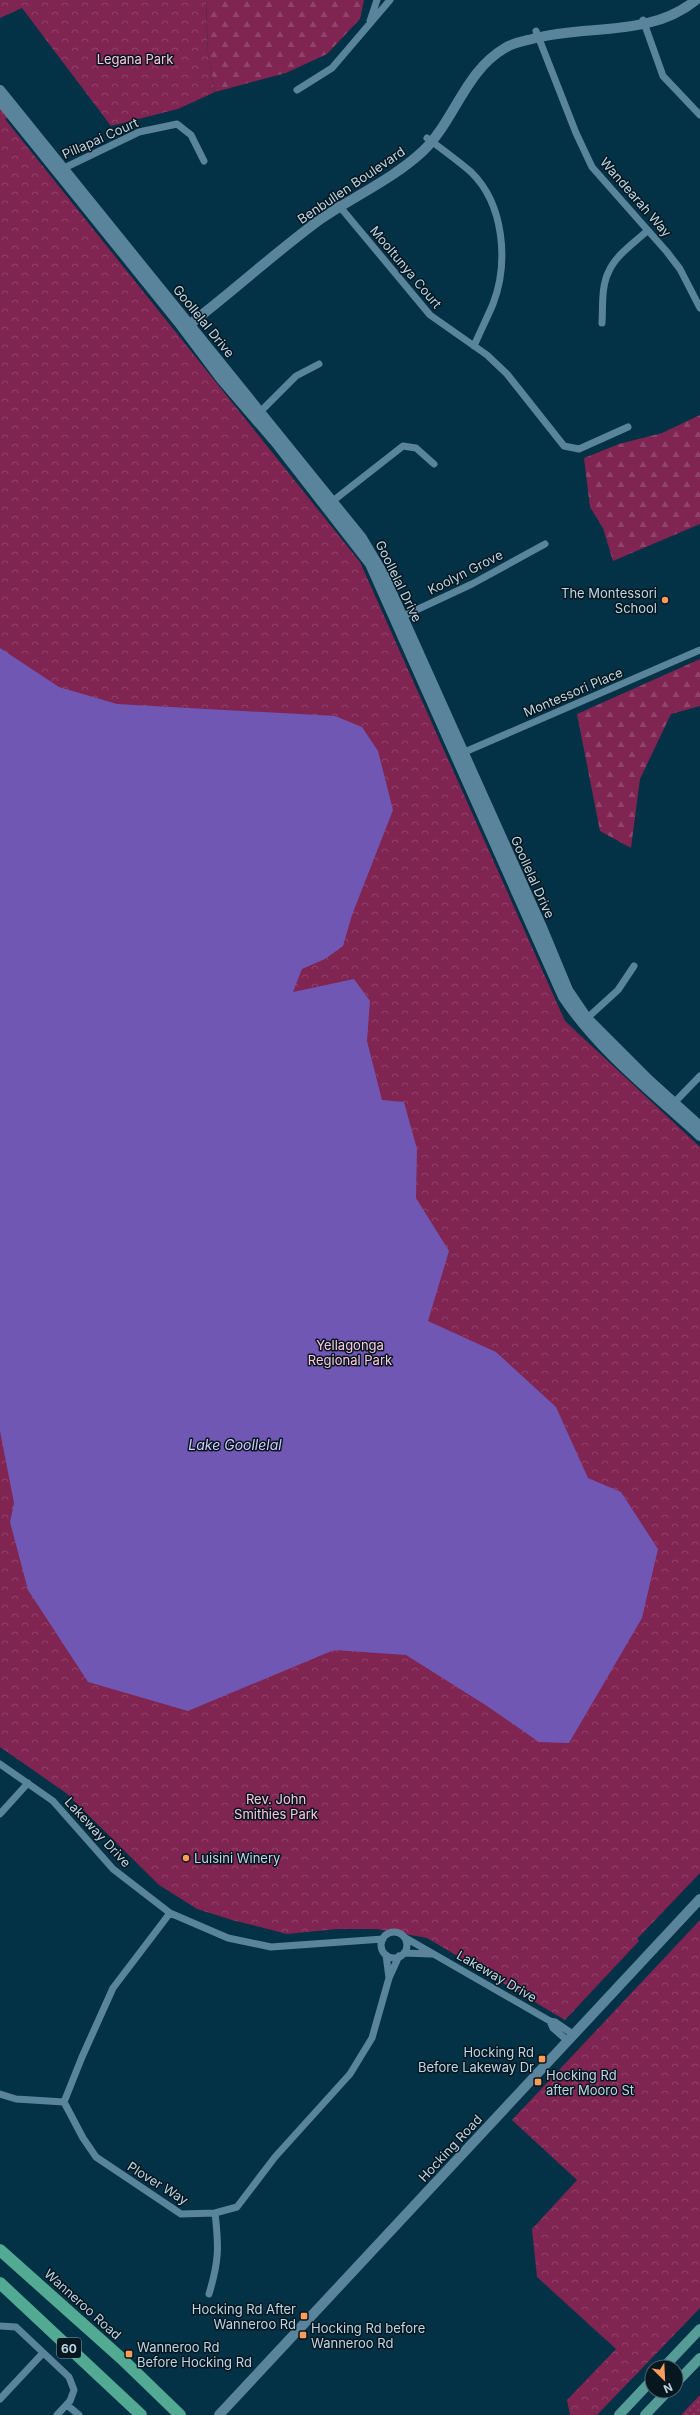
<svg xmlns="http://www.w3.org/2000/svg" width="700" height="2415" font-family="Inter,sans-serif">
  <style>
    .grass { fill: url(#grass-dots) }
    .forest { fill: url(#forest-firs) }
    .park { fill: url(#park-crowns) }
    .water { fill: #7057b3 }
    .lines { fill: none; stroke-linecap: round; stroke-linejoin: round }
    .street { stroke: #5a849b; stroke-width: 7 }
    .secondary { stroke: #5a849b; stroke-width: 10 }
    .primary { stroke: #559b96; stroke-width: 10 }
    .highway { stroke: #52aa92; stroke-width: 12 }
    .poi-dot { fill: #fe9c58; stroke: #061720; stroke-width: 1.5 }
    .labels { text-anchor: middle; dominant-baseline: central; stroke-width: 3; stroke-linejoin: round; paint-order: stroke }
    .shield { fill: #061720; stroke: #889ca8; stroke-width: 1 }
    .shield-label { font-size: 12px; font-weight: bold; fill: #bfd5e2 }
    .park-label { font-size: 13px; fill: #fec7dc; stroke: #061720 }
    .street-label { font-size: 13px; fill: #bfd5e2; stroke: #061720 }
    .poi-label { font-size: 13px; fill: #bfd5e2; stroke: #061720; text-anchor: start }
    .water-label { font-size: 14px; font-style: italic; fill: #d4cafb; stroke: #061720 }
  </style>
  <defs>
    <pattern id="grass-dots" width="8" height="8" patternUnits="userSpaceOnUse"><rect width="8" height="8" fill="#802452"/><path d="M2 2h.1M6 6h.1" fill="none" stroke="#90436b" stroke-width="1.8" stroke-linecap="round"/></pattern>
    <pattern id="forest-firs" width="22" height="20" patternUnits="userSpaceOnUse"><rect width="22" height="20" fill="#802452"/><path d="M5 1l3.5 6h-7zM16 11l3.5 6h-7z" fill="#90436b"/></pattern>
    <pattern id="park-crowns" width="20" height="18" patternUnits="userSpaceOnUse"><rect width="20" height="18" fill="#802452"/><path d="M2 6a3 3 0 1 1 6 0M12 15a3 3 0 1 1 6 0" fill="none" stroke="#90436b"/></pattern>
  </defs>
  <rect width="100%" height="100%" fill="#033145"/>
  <path class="grass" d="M 700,2395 L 700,2415 L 681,2415 Z"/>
  <path class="forest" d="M 206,0 L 364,0 L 360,19 L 327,54 L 286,73 L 215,92 L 208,54 Z
    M 700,415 L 700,524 L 613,561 L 603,528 L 590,507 L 584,458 L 619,444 L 662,433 Z
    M 700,659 L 700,706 L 671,714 L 640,779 L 631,848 L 600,831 L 577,714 Z"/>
  <path class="park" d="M 0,0 L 206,0 L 208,54 L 215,92 L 178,109 L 111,126 L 22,8 L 0,18 Z
    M 0,101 L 12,116 L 5,119 L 360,562 L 565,1021 L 700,1147 L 700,1873 L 637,1939 L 639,1941 L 565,2020 L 427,1938 L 376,1929 L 337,1929 L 287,1934 L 232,1920 L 197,1909 L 159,1885 L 66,1793 L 0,1747 Z
    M 700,1920 L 700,2308 L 597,2415 L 570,2415 L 567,2400 L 616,2349 L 537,2277 L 532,2229 L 577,2180 L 512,2120 Z"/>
  <path class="water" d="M 0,648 L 59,687 L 117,704 L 335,716 L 362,727 L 378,751 L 393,810 L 352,915 L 343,946 L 325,959 L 302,969 L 293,992 L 354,979 L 370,1001 L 367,1041 L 382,1100 L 404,1102 L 417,1149 L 416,1198 L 449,1251 L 428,1321 L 496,1352 L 556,1407 L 588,1478 L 621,1492 L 658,1549 L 642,1618 L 569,1743 L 539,1742 L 487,1706 L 406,1655 L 334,1650 L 188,1711 L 88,1682 L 28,1590 L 10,1522 L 14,1503 L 0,1431 Z"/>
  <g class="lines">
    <path class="street" d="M 643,20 L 663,76 L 700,115
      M 370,21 L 377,0
      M 536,31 L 576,133 L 592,167 L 667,252 L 680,269 L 700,308
      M 297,90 L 332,68 L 390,0
      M 427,138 C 442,149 457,160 471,172 C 504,204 509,262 493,304 C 487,318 480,332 474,346
      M 60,170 L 139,132 L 177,124 L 191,135 L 204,161
      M 336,202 L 430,315 L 487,355 L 507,374 L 564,446 L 579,449 L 628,427
      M 602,323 C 603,307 601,286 609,271 C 616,255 634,243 647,231
      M 258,414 L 296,376 L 319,364
      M 329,504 L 403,446 L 416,448 L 434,464
      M 399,618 L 472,584 L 545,544
      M 460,754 L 700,650
      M 585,1020 L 618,990 L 634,966
      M 671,1106 L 700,1076
      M 0,1764 L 53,1801 L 113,1869 L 170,1913 L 228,1938 L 271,1947 L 383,1939
      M 0,1814 L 28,1783
      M 170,1913 L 113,1988 L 82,2057 L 64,2102 L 83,2138 L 96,2157 L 181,2214 L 215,2213 L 237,2207 L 275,2157 L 350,2074 L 372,2038 L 389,1978 L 399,1956
      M381 1945a13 13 0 1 1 26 0a13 13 0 1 1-26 0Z
      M 404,1937 L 550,2021 L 555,2022 L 574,2035
      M 404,1953 L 431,1954
      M 386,1955 L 389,1978
      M 550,2021 L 553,2028 L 568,2041
      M 0,2094 L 16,2099 L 64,2102
      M 209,2294 C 219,2261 219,2247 215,2213
      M 0,2326 L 16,2327 L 69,2377 L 74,2390 L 70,2401 L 57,2415
      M 0,2399 L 43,2353
      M 67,2405 L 79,2415"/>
    <path class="secondary" d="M 0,90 L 362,538 L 384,575 L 541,925 L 568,990 L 587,1018 L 649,1080 L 700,1126
      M 0,101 L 179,323 L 221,379 L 276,443 L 370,564 L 563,997 C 599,1051 653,1093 700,1136
      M 185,328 C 230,294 272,255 318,221 C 352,197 392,180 423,151 C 455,120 465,71 505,48 C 513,43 524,41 532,39 C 588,24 649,38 696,0
      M 219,2415 L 700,1899"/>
    <path class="primary" d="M 664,2367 L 700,2329
      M 676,2383 L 700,2358
      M 619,2415 L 652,2380
      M 645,2415 L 668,2391"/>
    <path class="highway" d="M 0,2250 L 121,2358 L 180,2415
      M 0,2283 L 141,2415"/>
  </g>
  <g class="poi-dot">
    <circle cx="665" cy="600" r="4"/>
    <circle cx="186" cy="1858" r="4"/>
    <rect x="538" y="2055" width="8" height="8" rx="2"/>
    <rect x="534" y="2078" width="8" height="8" rx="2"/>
    <rect x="300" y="2312" width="8" height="8" rx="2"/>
    <rect x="299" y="2331" width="8" height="8" rx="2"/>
    <rect x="125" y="2350" width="8" height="8" rx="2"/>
  </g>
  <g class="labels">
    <rect class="shield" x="57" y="2338" width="24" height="20" rx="3"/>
    <g class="shield-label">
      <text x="69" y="2348">60</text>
    </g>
    <g class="park-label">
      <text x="135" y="59">Legana Park</text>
      <text x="350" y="1345">Yellagonga<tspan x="350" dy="15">Regional Park</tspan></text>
      <text x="276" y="1799">Rev. John<tspan x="276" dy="15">Smithies Park</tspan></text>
    </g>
    <g class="street-label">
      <text transform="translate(100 138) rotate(-24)">Pillapai Court</text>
      <text transform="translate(351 185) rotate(-34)">Benbullen Boulevard</text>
      <text transform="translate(636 197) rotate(49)">Wandearah Way</text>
      <text transform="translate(406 267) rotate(50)">Mooltunya Court</text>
      <text transform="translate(204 321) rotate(51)">Goollelal Drive</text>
      <text transform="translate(465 572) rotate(-27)">Koolyn Grove</text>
      <text transform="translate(399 581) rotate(64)">Goollelal Drive</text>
      <text transform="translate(573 692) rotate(-23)">Montessori Place</text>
      <text transform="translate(533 877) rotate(66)">Goollelal Drive</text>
      <text transform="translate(98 1832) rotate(47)">Lakeway Drive</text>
      <text transform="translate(497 1976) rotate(30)">Lakeway Drive</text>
      <text transform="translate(450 2148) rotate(-47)">Hocking Road</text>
      <text transform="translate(158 2183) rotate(32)">Plover Way</text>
      <text transform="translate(83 2304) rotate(42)">Wanneroo Road</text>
    </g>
    <g class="poi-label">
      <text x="657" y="593" text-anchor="end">The Montessori<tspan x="657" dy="15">School</tspan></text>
      <text x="194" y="1858">Luisini Winery</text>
      <text x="534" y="2052" text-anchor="end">Hocking Rd<tspan x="534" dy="15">Before Lakeway Dr</tspan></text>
      <text x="546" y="2075">Hocking Rd<tspan x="546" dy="15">after Mooro St</tspan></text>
      <text x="296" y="2309" text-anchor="end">Hocking Rd After<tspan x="296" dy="15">Wanneroo Rd</tspan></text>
      <text x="311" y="2328">Hocking Rd before<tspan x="311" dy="15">Wanneroo Rd</tspan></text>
      <text x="137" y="2347">Wanneroo Rd<tspan x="137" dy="15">Before Hocking Rd</tspan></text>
    </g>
    <g class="water-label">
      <text x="235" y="1444">Lake Goollelal</text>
    </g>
  </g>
  <g transform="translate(664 2379) rotate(156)"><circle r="19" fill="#061720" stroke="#50636e"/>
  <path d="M0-3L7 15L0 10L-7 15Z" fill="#fe9c58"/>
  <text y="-6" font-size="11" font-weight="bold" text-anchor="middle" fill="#bfd5e2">N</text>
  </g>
</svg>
